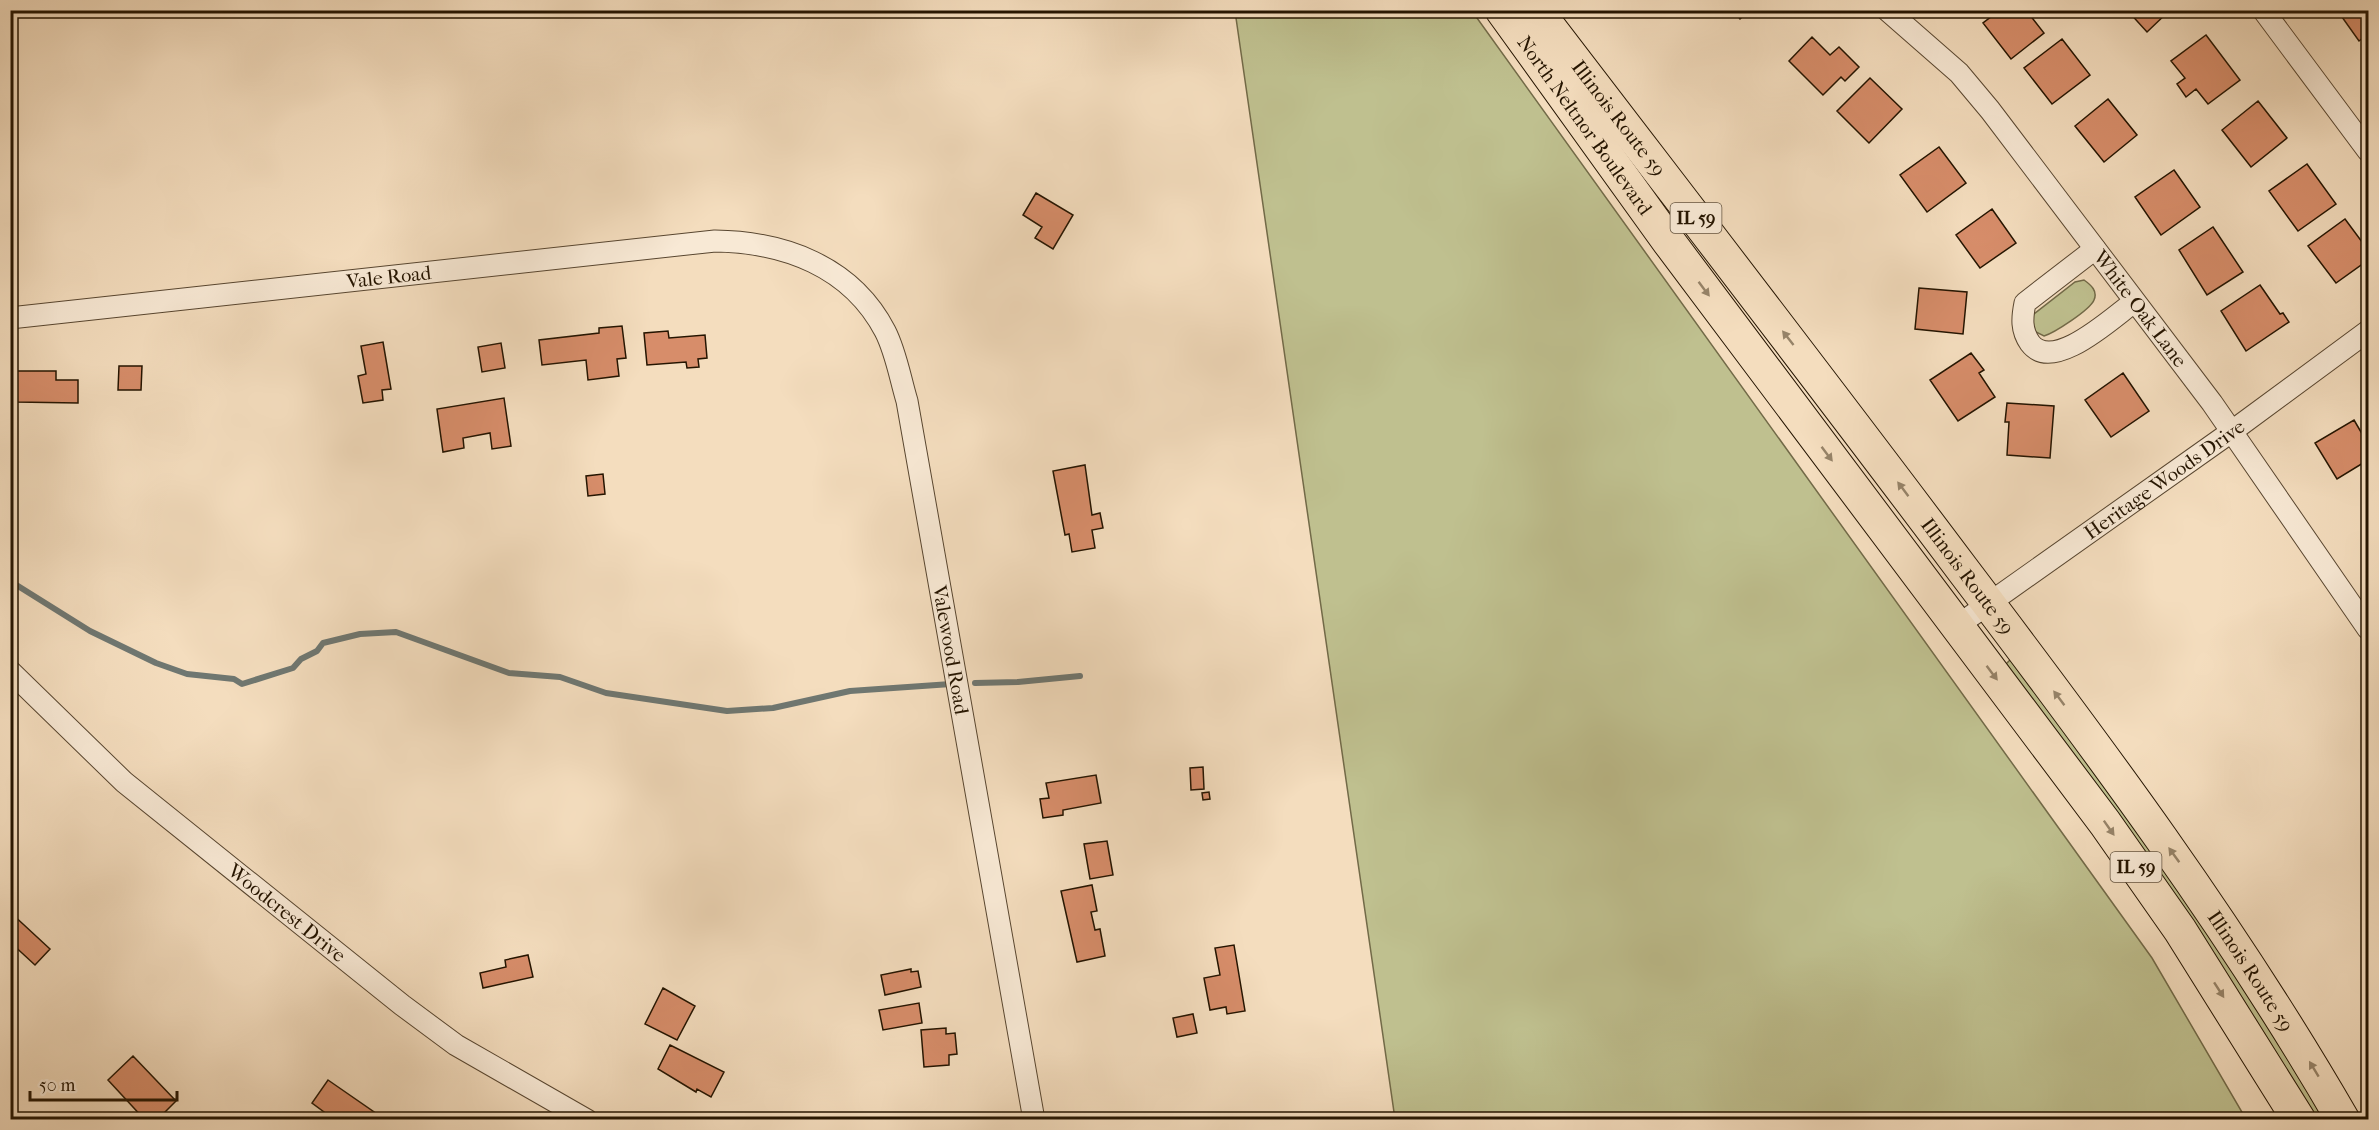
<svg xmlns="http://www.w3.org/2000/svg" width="2379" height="1130" font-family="'IM FELL French Canon',serif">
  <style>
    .green { fill: #bfc08f; stroke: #726a48; stroke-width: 1.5 }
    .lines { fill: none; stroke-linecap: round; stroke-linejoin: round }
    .stream { stroke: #6f7771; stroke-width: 6 }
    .building { fill: #d78d6a; stroke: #241400; stroke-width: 1.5 }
    .minor-casing { stroke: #584630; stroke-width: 23 }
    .primary-casing { stroke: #241400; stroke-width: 35 }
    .minor { stroke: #f8e9d5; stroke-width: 21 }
    .primary { stroke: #f4ddbe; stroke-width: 33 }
    .oneway { fill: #968368 }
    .labels { text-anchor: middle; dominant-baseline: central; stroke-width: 4.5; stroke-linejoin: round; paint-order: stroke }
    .shield { fill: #f8e9d5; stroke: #645440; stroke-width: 1.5 }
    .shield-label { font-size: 18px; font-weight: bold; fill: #241400 }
    .street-label { font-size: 20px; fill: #241400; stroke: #f8e9d5 }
  </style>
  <rect width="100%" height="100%" fill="#f4ddbe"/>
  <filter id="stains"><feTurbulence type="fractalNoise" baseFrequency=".00333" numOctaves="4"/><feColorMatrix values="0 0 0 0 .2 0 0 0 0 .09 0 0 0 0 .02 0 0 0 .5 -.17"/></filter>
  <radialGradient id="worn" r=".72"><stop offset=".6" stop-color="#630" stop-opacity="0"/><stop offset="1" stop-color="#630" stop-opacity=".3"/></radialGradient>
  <path class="green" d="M 1235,11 L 1472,11 L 2152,958 L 2246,1119 L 1395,1119 Z
    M 2084,280 C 2091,285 2098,291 2094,300 C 2090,310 2054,333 2044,336 L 2032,330 L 2030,317 L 2075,282 Z
    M 2011,659 L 2172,874 L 2328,1119 L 2315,1119 L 2006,664 Z"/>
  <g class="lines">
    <path class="stream" d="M 10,581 L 90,631 L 156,663 L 187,674 L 234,679 L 242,684 L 293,668 L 301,659 L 317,651 L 323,643 L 360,634 L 396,632 L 509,673 L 560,677 L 606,693 L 727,711 L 773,708 L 850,691 L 951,684
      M 975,683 L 1018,682 L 1080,676"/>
  </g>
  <path class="building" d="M 10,10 L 20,12 L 10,37 Z
    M 1733,10 L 1750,10 L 1740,19 Z
    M 2000,10 L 2026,10 L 2044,33 L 2011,59 L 1983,23 Z
    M 2127,10 L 2170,10 L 2147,32 Z
    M 2337,10 L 2368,10 L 2368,34 L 2359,41 Z
    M 2206,35 L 2240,80 L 2208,104 L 2196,89 L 2186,97 L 2177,84 L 2185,78 L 2171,61 Z
    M 1812,37 L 1830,55 L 1839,47 L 1859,67 L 1845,81 L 1841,77 L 1823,95 L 1789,61 Z
    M 2062,39 L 2090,75 L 2052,104 L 2024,68 Z
    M 1870,78 L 1902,109 L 1869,143 L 1837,111 Z
    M 2108,99 L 2137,135 L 2104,162 L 2075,126 Z
    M 2258,101 L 2287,138 L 2251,167 L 2222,130 Z
    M 1939,147 L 1966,183 L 1927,212 L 1900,175 Z
    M 2307,164 L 2336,204 L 2298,231 L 2269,191 Z
    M 2174,170 L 2200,207 L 2161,235 L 2135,197 Z
    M 1036,193 L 1073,215 L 1053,249 L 1035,238 L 1042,227 L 1023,215 Z
    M 1992,209 L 2016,243 L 1980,268 L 1956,235 Z
    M 2345,219 L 2368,250 L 2368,260 L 2336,283 L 2308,246 Z
    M 2213,227 L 2243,272 L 2207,295 L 2179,250 Z
    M 2260,285 L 2280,314 L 2283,313 L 2289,322 L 2246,351 L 2221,311 Z
    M 1919,288 L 1967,292 L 1963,334 L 1915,329 Z
    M 622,326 L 626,358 L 617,359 L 619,376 L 588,380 L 586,360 L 542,365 L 539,340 L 599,333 L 599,328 Z
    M 668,331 L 669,338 L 705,335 L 707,358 L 698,359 L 699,367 L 687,368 L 686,362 L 647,365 L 644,333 Z
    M 383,342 L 391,389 L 382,390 L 383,400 L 363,403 L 358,376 L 366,374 L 361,346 Z
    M 501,343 L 505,368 L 482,372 L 478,347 Z
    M 1971,353 L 1984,370 L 1979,373 L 1995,397 L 1958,421 L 1930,380 Z
    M 119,366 L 142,366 L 141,390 L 118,390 Z
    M 17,371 L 56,371 L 56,380 L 78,380 L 78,403 L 16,402 Z
    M 2123,373 L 2149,411 L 2111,437 L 2085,400 Z
    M 504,398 L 511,446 L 492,449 L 490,433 L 463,438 L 464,448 L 443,452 L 437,409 Z
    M 2007,403 L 2054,406 L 2050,458 L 2007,455 L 2009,422 L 2005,422 Z
    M 2354,420 L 2368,444 L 2368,460 L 2337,479 L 2315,443 Z
    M 1085,465 L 1092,515 L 1100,513 L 1103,528 L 1092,530 L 1095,548 L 1072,552 L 1069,534 L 1065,535 L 1053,471 Z
    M 603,474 L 605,494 L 588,496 L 586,476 Z
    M 1203,767 L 1204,789 L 1191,790 L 1190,768 Z
    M 1096,775 L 1101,803 L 1063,810 L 1063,815 L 1043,818 L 1040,799 L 1049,798 L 1046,783 Z
    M 1209,792 L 1210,799 L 1203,800 L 1202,793 Z
    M 1107,841 L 1113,875 L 1090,879 L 1084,844 Z
    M 1092,885 L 1097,911 L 1091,912 L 1095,930 L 1100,929 L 1105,956 L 1077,962 L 1061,891 Z
    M 10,912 L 50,949 L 35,965 L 10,942 Z
    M 1234,945 L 1245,1011 L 1227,1014 L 1226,1007 L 1210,1010 L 1204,978 L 1220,975 L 1215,948 Z
    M 528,955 L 533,977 L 483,988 L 480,973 L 506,967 L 505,960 Z
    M 911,969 L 911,972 L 918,971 L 921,987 L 885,995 L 881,975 Z
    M 663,988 L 695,1006 L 677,1040 L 645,1024 Z
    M 919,1003 L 922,1023 L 883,1030 L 879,1010 Z
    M 1193,1014 L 1197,1033 L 1177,1037 L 1173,1018 Z
    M 946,1028 L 946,1034 L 955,1033 L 957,1054 L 949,1055 L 949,1065 L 924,1067 L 921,1030 Z
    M 670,1045 L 724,1072 L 711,1097 L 697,1089 L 696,1092 L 658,1069 Z
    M 133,1056 L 176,1101 L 157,1120 L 145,1120 L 108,1080 Z
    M 328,1080 L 377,1114 L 373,1120 L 335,1120 L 312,1103 Z"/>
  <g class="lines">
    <defs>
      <g id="minor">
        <path id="s1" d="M 1887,10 L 1959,73 L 1990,110 L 2212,403 L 2368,629"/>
        <path d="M 2263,10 L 2368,151"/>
        <path d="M 2095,249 L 2025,303 C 2022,318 2021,330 2030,343 C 2053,374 2113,317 2134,302"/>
        <path id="s2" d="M 10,318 L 715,241 C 784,242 851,266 885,331 C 896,352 900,378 907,401 L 1034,1120"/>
        <path id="s3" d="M 1957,626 L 2231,432 L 2368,331"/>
        <path id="s4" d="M 10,671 L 124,782 L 402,1005 L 456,1045 L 587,1120"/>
      </g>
      <g id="primary">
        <path id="s5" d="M 1502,10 L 1669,242 L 2105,823 L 2180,930 L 2299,1120"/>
        <path id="s6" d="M 1536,10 C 1679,197 1822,382 1963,570 C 2098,748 2231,926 2343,1120"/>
      </g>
    </defs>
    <use href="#minor" class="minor-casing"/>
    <use href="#primary" class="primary-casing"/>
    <use href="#minor" class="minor"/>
    <use href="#primary" class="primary"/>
  </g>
  <defs><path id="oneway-solid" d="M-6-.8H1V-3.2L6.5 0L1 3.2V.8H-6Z" transform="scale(1.5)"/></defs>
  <g class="oneway">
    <use href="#oneway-solid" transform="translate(1704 289) rotate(53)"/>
    <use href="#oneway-solid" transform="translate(1788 338) rotate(-128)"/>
    <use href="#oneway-solid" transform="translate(1827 454) rotate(53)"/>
    <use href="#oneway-solid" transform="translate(1903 489) rotate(-127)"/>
    <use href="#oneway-solid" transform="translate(1992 673) rotate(53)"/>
    <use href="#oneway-solid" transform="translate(2059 698) rotate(-127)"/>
    <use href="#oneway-solid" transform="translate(2109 828) rotate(55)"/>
    <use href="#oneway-solid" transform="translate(2174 855) rotate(-126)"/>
    <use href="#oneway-solid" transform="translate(2219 990) rotate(57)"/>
    <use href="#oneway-solid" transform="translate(2314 1069) rotate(-121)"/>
  </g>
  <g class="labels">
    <g class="shield">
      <rect x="1670.5" y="203" width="51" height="30" rx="4.5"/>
      <rect x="2110.5" y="852" width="51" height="30" rx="4.5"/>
    </g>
    <g class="shield-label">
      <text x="1696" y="218">IL 59</text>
      <text x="2136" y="867">IL 59</text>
    </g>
    <g class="street-label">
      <text stroke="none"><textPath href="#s6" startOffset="136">Illinois Route 59</textPath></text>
      <text stroke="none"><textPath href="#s5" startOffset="142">North Neltnor Boulevard</textPath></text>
      <text stroke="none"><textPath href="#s2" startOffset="381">Vale Road</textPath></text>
      <text stroke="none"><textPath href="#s1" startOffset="393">White Oak Lane</textPath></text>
      <text stroke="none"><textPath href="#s3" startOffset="254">Heritage Woods Drive</textPath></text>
      <text stroke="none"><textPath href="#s6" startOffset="712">Illinois Route 59</textPath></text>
      <text stroke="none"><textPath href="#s2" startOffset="1238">Valewood Road</textPath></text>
      <text stroke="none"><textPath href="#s4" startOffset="368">Woodcrest Drive</textPath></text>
      <text stroke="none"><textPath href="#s6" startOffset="1198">Illinois Route 59</textPath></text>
    </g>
  </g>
  <rect width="2379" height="1130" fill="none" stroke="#f4ddbe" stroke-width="36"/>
  <rect x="12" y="12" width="2355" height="1106" fill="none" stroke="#241400" stroke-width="3"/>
  <rect x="18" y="18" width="2343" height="1094" fill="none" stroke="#241400" stroke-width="1.5"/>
  <path d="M30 1091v9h147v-9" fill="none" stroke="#241400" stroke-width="3"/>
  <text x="39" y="1091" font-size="18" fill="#241400" stroke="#f8e9d5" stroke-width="4.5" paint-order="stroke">50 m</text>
  <rect width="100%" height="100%" filter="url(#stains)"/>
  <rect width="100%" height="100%" fill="url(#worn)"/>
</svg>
